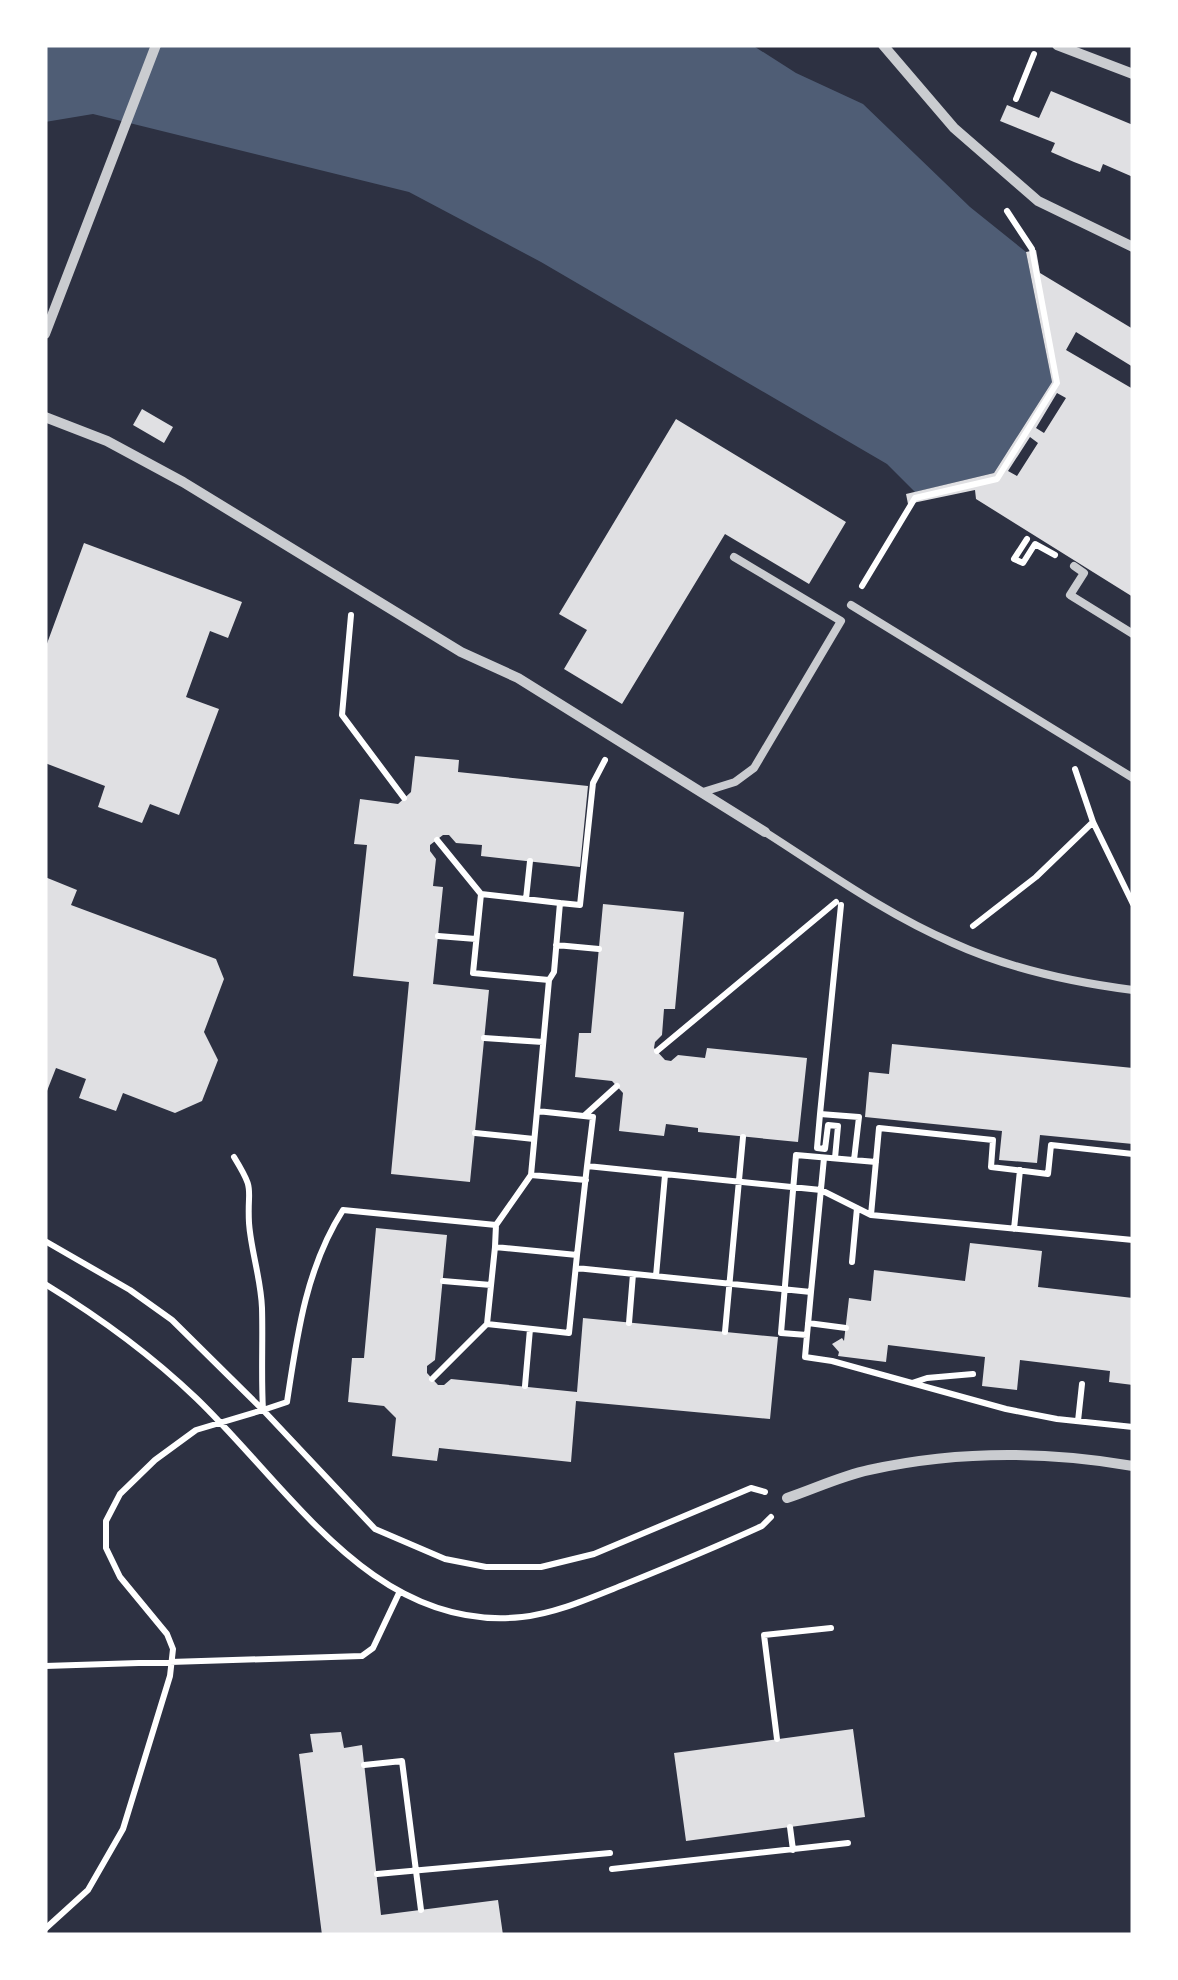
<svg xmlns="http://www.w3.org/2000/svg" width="1178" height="1980" font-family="Karla,sans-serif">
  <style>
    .water { fill: #4f5d75 }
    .building { fill: #e0e0e3; fill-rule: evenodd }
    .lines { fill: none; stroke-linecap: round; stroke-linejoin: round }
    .path { stroke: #fff; stroke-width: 6 }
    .service { stroke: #caccd0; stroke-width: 8 }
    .minor { stroke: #caccd0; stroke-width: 10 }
  </style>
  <rect width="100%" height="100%" fill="#2d3142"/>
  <path class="water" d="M 45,45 L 752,45 L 796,73 L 863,104 L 970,207 L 1026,252 L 1052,382 L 994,473 L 915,492 L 887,464 L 541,262 L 409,192 L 93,114 L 45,122 Z"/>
  <path class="building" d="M 1051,91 L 1133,125 L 1133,177 L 1103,164 L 1100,172 L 1074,162 L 1051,152 L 1055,143 L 1000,121 L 1007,105 L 1039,118 Z
    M 1036,250 L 1040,273 L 1133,329 L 1133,367 L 1076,332 L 1066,350 L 1133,389 L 1133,597 L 976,499 L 975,490 L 908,504 L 906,494 L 994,473 L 1052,382 L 1026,252 ZM 1057,393 L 1066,398 L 1044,433 L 1036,428 ZM 1030,437 L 1038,443 L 1017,476 L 1008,471 Z
    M 142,409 L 173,427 L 164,443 L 133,425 Z
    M 676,419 L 846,522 L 809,584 L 725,534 L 622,704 L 564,669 L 587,630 L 559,614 Z
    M 84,543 L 242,602 L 228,638 L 210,631 L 186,697 L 219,709 L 179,815 L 150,804 L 142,823 L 98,807 L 105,786 L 45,763 L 45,649 Z
    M 415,756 L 459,760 L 458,772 L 588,786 L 580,867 L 481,856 L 482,845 L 456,843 L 449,835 L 443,835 L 430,845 L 430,851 L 436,859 L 433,886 L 443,887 L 433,984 L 489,990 L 470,1182 L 391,1174 L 409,982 L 353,976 L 367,845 L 354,844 L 360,799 L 398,804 L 411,792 Z
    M 45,877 L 77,890 L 71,905 L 216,959 L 224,979 L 204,1032 L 218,1060 L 202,1101 L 175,1113 L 123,1093 L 116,1111 L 79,1098 L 86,1079 L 56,1068 L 45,1096 Z
    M 603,904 L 684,912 L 675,1009 L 664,1009 L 662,1035 L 655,1042 L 654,1048 L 665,1060 L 671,1061 L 678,1055 L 705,1058 L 707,1048 L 807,1058 L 798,1142 L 698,1132 L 698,1128 L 666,1124 L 664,1136 L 619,1131 L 623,1093 L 612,1081 L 575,1077 L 579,1033 L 591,1033 Z
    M 892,1044 L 1133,1068 L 1133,1144 L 1040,1135 L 1037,1163 L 999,1160 L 1002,1131 L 865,1117 L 869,1072 L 889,1074 Z
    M 376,1228 L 447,1235 L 435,1360 L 427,1366 L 427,1373 L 438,1385 L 444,1385 L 451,1379 L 577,1392 L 583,1318 L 778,1337 L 770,1419 L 576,1401 L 571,1462 L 439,1448 L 437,1461 L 392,1456 L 396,1418 L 384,1406 L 348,1402 L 352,1358 L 364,1358 Z
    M 970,1243 L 1042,1251 L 1038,1287 L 1133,1298 L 1133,1385 L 1109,1382 L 1110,1371 L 1020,1360 L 1017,1390 L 982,1386 L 985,1357 L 888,1345 L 886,1362 L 838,1356 L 839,1352 L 832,1344 L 842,1338 L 844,1341 L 849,1298 L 871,1301 L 874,1270 L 965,1281 Z
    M 853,1729 L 865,1817 L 686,1841 L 674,1753 Z
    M 341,1732 L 344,1748 L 362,1745 L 381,1915 L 498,1900 L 503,1935 L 322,1935 L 299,1754 L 313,1752 L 310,1734 Z"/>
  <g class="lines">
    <path class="path" d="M 1016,99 L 1034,54
      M 1027,539 L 1014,559 L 1023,563 L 1035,544 L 1055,555
      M 862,586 L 915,498 L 997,479 L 1057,383 L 1032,249 L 1007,211
      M 351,615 L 342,715 L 404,798
      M 1075,769 L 1093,822 L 1133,904
      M 437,840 L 481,894
      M 526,899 L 530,861
      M 560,903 L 580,905 L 593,783 L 605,760
      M 841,905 L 820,1114 L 859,1117 L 854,1160
      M 973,926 L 1036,877 L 1093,822
      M 438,936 L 476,939
      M 556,945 L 599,949
      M 484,1038 L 543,1042
      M 657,1051 L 836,902
      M 537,1111 L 549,980 L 554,972 L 560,903 L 481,894 L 473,973 L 549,980
      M 820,1114 L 817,1148 L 825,1149 L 828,1125 L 838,1126 L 835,1158
      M 585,1115 L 617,1086
      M 475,1133 L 534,1139
      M 531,1175 L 537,1111 L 593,1117 L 587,1166
      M 871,1215 L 879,1128 L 993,1140 L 991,1167 L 1048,1174 L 1051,1145 L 1133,1154
      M 496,1225 L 531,1175 L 586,1180
      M 1014,1229 L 1020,1170
      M 45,1241 L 130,1290 L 172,1320 L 263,1410 L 375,1529 L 445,1559 L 486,1567 L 541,1567 L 594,1554 L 751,1488 L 765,1492
      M 495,1247 L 487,1324 L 569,1333 L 577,1255
      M 852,1262 L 857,1208
      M 576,1268 L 811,1292 L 824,1158
      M 656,1276 L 665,1175
      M 443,1281 L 491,1285
      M 45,1284 C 99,1317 150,1354 196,1398 C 290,1488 374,1633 522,1617 C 557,1613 590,1598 623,1585 C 670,1566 716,1547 762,1526 L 771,1517
      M 811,1292 L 807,1335 L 781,1333 L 796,1155 L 876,1162
      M 629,1323 L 633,1274
      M 808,1323 L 846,1328
      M 725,1332 L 743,1137
      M 807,1335 L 805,1357 L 832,1361 L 1006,1409 L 1057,1419 L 1133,1427
      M 432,1379 L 487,1324
      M 912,1383 L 927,1378 L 973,1374
      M 525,1386 L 530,1329
      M 263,1410 L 287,1402 C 297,1335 306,1268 343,1210 L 496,1225 L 495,1247 L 577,1255 L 587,1166 L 821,1190 L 871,1215 L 1133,1240
      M 1078,1421 L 1082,1384
      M 45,1666 L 362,1656 L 373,1648 L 399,1593
      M 777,1739 L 764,1635 L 831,1628
      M 364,1765 L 402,1761 L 421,1910
      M 790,1827 L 793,1850
      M 612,1869 L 848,1843
      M 377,1874 L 610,1853
      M 45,1929 L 88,1890 L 123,1829 L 170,1676 L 173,1649 L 167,1634 L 120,1577 L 106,1548 L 106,1521 L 120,1494 L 155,1460 L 196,1430 L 263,1410 C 261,1376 263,1342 262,1308 C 261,1279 251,1251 249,1223 C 247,1185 256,1193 234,1157"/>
    <path class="service" d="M 1074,566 L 1084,573 L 1070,595 L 1133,634
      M 851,605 L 1133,778
      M 703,792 L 735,782 L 754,768 L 841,621 L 734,557
      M 765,832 C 826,871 886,914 953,943 C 1010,969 1071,982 1133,990"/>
    <path class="minor" d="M 883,45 L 954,128 L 1038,201 L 1133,247
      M 1057,45 L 1133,74
      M 45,334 L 156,45
      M 45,417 L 107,441 L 183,482 L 461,652 L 518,678 L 765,832
      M 787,1498 C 814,1489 841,1476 869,1470 C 955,1451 1046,1451 1133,1466"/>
  </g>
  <rect width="1178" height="1980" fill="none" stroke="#ffffff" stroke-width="95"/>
</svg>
